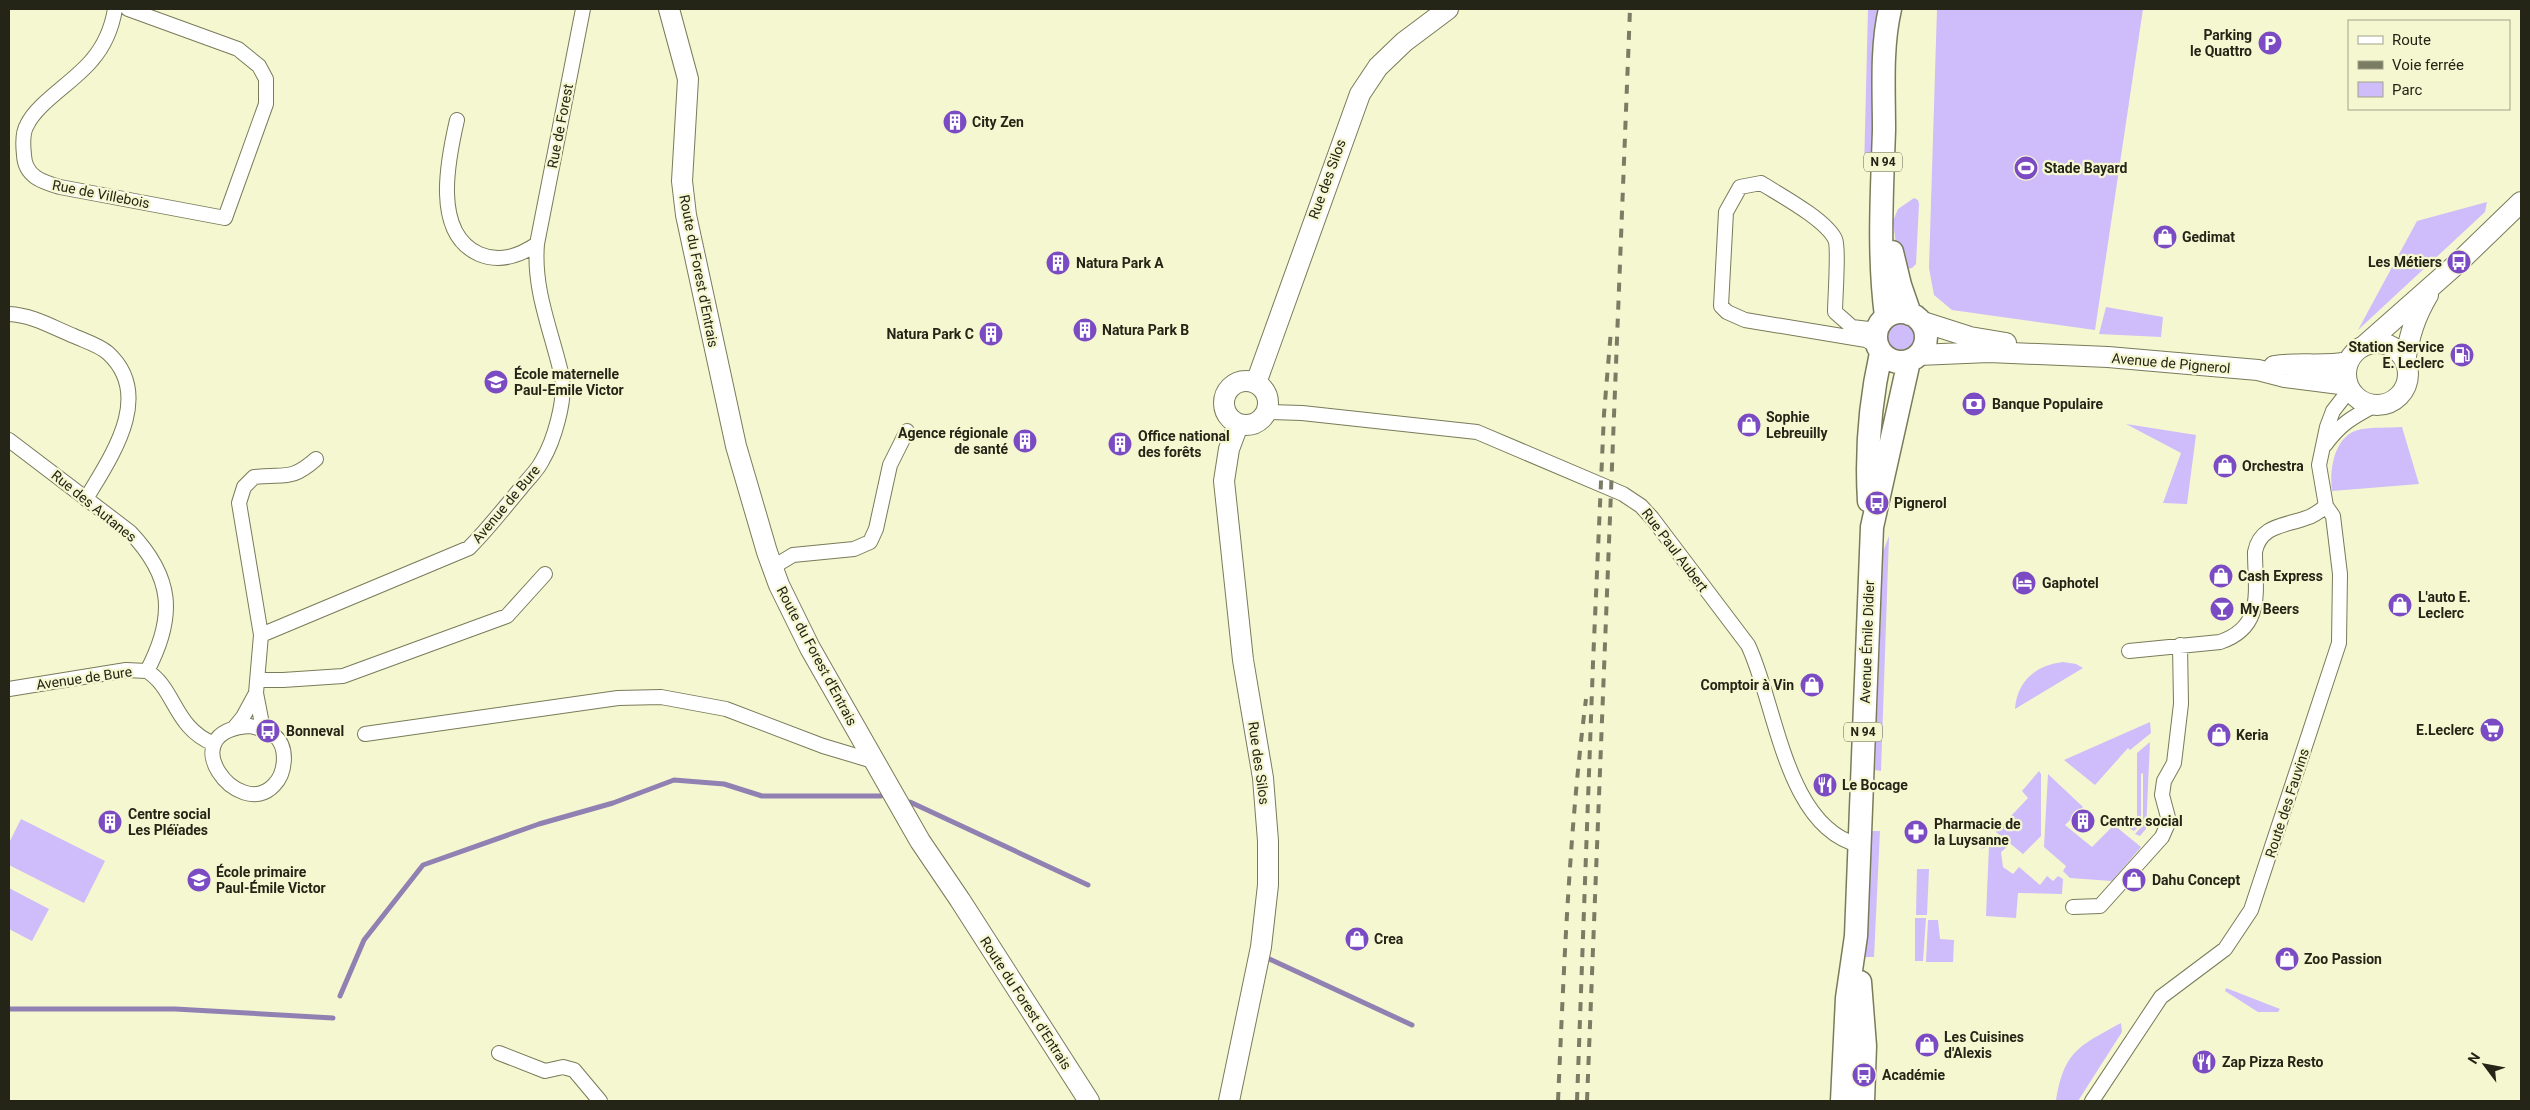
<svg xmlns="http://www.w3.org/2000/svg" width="2530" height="1110" font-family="Roboto,sans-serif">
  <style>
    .green { fill: #cfbcfa }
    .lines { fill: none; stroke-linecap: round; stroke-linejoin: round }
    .stream { stroke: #9180b2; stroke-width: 5 }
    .street-casing { stroke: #797b59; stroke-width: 16 }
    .secondary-casing { stroke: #797b59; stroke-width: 22 }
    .primary-casing { stroke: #797b59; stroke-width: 25 }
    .street { stroke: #fff; stroke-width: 14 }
    .secondary { stroke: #fff; stroke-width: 20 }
    .primary { stroke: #fff; stroke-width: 22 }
    .rail { stroke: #7b7c64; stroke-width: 4; stroke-dasharray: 9 9; stroke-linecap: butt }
    .labels { text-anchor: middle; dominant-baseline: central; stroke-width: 4.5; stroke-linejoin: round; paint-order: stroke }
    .shield { fill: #f5f7d1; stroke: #63644f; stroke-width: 1 }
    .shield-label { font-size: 12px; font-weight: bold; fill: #242517 }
    .poi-label { font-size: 14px; font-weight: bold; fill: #242517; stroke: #f5f7d1; text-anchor: start }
    .street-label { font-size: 14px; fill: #242517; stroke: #f5f7d1 }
  </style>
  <rect width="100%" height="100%" fill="#f5f7d1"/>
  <path class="green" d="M 1868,9 L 1878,10 L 1873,170 L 1864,170 Z
    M 1937,9 L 2143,9 L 2095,330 L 1952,310 L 1934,295 L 1929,268 Z
    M 1914,198 L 1918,200 L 1919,204 L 1916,264 L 1912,268 L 1907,269 L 1898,260 L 1893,221 L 1898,209 Z
    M 2487,202 L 2485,212 L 2358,330 L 2417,221 Z
    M 2106,307 L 2163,317 L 2161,337 L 2099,334 Z
    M1887 337a15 15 0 1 1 30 0a15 15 0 1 1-30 0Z
    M 2126,424 L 2196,435 L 2187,504 L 2163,503 L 2181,453 Z
    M 2402,427 L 2419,484 L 2332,491 C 2329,468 2335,433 2362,429 C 2375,427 2389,428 2402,427 Z
    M 1889,536 L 1881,771 L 1875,770 L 1883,552 Z
    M 2063,662 L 2076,664 L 2083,668 L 2015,709 C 2017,681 2036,665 2063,662 Z
    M 2150,722 L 2151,733 L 2130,750 L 2128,748 L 2095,785 L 2064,760 Z
    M 2150,742 L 2146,829 L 2140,836 L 2135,834 L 2143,825 L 2143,773 L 2141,774 L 2141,824 L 2134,831 L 2129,828 L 2137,820 L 2137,753 Z
    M 2039,771 L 2041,774 L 2041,836 L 2023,854 L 1996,832 L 2028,798 L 2022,791 Z
    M 2048,774 L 2083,807 L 2065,825 L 2092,847 L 2114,825 L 2141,847 L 2112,881 L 2070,878 L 2063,871 L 2066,866 L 2044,847 Z
    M 21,819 L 105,861 L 84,903 L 9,865 L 9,843 Z
    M 1871,831 L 1880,831 L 1874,957 L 1865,957 Z
    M 1993,836 L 2007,847 L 2001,852 L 2003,867 L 2013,874 L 2019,867 L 2040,885 L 2047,876 L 2053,881 L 2058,876 L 2063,879 L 2062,894 L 2018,893 L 2016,918 L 1986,916 L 1989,846 L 1981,849 Z
    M 1917,869 L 1929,869 L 1927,915 L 1916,915 Z
    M 9,888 L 49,909 L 32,941 L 9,929 Z
    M 1915,918 L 1926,918 L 1923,961 L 1915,961 Z
    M 1928,920 L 1938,920 L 1940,939 L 1954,940 L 1953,962 L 1926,962 Z
    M 2226,988 L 2280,1009 L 2278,1012 L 2258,1012 L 2225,991 Z
    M 2121,1023 L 2122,1032 L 2078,1101 L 2056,1101 C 2064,1051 2079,1046 2121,1023 Z"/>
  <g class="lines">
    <path class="stream" d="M 910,802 L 1088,885
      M 1263,956 L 1412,1025
      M 340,996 L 364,940 L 423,865 L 539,824 L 613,803 L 674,780 L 724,784 L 762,796 L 881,796
      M 9,1009 L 175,1009 L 333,1018"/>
    <defs>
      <path id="street" d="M 115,9 C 112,27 104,46 92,60 C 74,82 37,103 27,125 C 22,133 23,146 24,155 C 25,177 43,182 60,187 L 225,218 L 266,104 L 266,79 L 259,66 L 238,49 L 128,9
        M 457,120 C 448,159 432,233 479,254 C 500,263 519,256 537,244
        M 9,314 C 32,315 52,327 74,336 C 85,341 99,345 108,353 C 155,396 110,458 86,499
        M 1877,330 L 1852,327 L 1835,312 C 1835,300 1839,247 1835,239 C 1825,219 1780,195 1761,183 L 1740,187 L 1726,212 L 1721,306 L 1727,312 L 1745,320 L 1866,340 L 1877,346
        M 1267,412 L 1302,413 L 1477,432 L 1623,494 L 1641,506 L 1652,518 L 1748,645 C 1776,703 1785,827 1859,845
        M 9,440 L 130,532 C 173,577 176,616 147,671
        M 2325,445 C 2341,423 2353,417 2377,404
        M 773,567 L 793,555 L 854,549 L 870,542 L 876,529 L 890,465 L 907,431
        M 261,635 L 239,503 L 244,487 L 254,477 C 285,473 290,482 316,459
        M 2129,651 L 2220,642 C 2265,627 2255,590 2255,552 C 2260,525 2285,526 2306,518 C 2314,516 2320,511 2326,506
        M 258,680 L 283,680 L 343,676 L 507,616 L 545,574
        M 9,689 L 126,670 L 147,671 C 176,689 173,727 214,744
        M 250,726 C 259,728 267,730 275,736 C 288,747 286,773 274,785 C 239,823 169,731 250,726 Z
        M 234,728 L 243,717 L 256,693
        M 263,729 L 256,693 L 261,635 L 469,548 C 488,529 504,508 521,488 C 528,479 537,471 542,461 C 554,441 566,400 562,377 C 552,332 533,291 537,244 L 583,9
        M 365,734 L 618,698 L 661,697 L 726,709 L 823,746 L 873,761
        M 2073,907 L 2100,906 L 2162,837 L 2169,821 L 2162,795 L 2164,781 L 2174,763 L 2181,704 L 2180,645
        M 499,1053 L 545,1071 L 563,1067 L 574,1070 L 600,1101
        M 2092,1101 L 2161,997 L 2225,949 L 2251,910 L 2339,643 L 2340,574 L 2333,516 L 2326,506 L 2319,465 L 2327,427 L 2333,411 L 2350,389"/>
      <path id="secondary" d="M 669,9 L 688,79 L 682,181 L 686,215 L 736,446 L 767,552 L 779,585 L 810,648 L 920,841 L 960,900 L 1089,1101
        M 1920,321 L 1970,337 L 2006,343
        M2346 374a31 31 0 1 1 62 0a31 31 0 1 1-62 0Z
        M 2365,345 L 2459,262 L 2521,202
        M 1918,355 L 1989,352 L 2108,357 L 2258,370 L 2285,377 L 2348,385
        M 2405,362 C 2409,336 2415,317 2428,295
        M 2274,366 C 2299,362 2323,367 2348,362
        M1224 403a22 22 0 1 1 44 0a22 22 0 1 1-44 0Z
        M 1256,383 L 1360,94 L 1378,67 L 1404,42 L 1448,9
        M 1229,1101 L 1261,947 L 1268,885 L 1268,841 L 1263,778 L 1243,660 L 1224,481 L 1229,449 L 1238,425"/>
      <path id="primary" d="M 1892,252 L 1900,285 L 1910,314
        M1876 337a25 25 0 1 1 50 0a25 25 0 1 1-50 0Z
        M 1886,316 C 1878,255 1882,192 1884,130 C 1884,90 1881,48 1890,9
        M 1869,501 C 1866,451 1870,402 1881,353
        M 1860,982 L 1865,1046 L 1863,1101
        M 1842,1101 L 1847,998 L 1856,936 L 1872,527 L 1909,361"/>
    </defs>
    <use href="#street" class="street-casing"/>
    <use href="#secondary" class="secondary-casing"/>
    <use href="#primary" class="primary-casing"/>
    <use href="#street" class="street"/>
    <use href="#secondary" class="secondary"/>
    <use href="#primary" class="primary"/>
    <path class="rail" d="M 1558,1101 C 1564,967 1569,833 1586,699
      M 1577,1101 L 1593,663 L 1604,414 L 1611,330
      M 1587,1101 L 1630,9"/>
  </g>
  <defs>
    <symbol id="parking-disc" viewBox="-11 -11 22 22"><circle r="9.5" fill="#7b4bc3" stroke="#f5f7d1"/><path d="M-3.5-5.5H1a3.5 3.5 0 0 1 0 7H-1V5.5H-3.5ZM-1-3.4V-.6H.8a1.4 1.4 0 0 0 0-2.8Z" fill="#fff"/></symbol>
    <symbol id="building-disc" viewBox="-11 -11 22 22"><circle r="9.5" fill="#7b4bc3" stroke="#f5f7d1"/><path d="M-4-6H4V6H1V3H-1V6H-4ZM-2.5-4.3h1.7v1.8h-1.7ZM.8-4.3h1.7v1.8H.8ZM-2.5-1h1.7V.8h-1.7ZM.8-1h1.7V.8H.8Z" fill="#fff"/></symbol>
    <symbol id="stadium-disc" viewBox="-11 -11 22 22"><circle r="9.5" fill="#7b4bc3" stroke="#f5f7d1"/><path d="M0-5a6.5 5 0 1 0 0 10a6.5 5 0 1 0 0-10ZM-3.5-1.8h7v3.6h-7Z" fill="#fff"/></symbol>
    <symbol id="shop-disc" viewBox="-11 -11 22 22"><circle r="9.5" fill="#7b4bc3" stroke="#f5f7d1"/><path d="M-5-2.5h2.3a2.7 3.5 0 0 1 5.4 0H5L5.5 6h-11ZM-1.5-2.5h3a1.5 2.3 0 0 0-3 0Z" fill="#fff"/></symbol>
    <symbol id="bus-disc" viewBox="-11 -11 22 22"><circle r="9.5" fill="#7b4bc3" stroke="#f5f7d1"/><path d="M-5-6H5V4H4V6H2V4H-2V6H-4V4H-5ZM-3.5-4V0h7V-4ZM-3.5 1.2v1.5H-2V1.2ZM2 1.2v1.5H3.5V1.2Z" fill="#fff"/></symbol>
    <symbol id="fuel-disc" viewBox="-11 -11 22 22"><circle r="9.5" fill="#7b4bc3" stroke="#f5f7d1"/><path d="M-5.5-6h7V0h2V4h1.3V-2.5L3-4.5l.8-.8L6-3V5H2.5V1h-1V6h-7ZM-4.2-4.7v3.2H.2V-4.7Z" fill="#fff"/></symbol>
    <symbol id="school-disc" viewBox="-11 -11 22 22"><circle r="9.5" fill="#7b4bc3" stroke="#f5f7d1"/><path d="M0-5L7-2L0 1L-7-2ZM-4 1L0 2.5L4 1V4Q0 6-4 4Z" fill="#fff"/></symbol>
    <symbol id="bank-disc" viewBox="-11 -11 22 22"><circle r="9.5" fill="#7b4bc3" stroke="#f5f7d1"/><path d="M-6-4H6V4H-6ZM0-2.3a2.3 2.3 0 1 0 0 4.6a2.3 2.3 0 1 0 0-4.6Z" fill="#fff"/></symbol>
    <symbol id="hotel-disc" viewBox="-11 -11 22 22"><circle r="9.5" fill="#7b4bc3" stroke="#f5f7d1"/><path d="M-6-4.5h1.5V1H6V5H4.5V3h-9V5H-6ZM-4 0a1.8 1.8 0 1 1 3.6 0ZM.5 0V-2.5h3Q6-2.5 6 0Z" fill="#fff"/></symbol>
    <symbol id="bar-disc" viewBox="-11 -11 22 22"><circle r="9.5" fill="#7b4bc3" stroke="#f5f7d1"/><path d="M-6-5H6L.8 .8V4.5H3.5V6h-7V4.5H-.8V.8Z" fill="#fff"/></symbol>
    <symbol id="supermarket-disc" viewBox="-11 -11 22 22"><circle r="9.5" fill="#7b4bc3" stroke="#f5f7d1"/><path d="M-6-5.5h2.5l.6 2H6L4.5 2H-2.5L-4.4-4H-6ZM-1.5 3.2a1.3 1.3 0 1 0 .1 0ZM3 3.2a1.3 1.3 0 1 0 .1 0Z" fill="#fff"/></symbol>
    <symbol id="restaurant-disc" viewBox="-11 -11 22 22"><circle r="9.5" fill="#7b4bc3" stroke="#f5f7d1"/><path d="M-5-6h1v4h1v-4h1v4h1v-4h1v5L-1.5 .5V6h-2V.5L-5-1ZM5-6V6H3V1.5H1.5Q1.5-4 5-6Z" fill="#fff"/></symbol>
    <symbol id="pharmacy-disc" viewBox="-11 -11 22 22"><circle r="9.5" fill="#7b4bc3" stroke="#f5f7d1"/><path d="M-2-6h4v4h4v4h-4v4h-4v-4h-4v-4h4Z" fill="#fff"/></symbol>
  </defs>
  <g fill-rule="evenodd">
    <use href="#parking-disc" x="2256" y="29" width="28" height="28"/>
    <use href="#building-disc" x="941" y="108" width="28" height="28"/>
    <use href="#stadium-disc" x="2012" y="154" width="28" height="28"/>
    <use href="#shop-disc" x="2151" y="223" width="28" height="28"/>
    <use href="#bus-disc" x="2445" y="248" width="28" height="28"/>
    <use href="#building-disc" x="1044" y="249" width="28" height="28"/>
    <use href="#building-disc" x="1071" y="316" width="28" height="28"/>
    <use href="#building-disc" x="977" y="320" width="28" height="28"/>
    <use href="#fuel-disc" x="2448" y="341" width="28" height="28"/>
    <use href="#school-disc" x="482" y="368" width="28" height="28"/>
    <use href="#bank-disc" x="1960" y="390" width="28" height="28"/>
    <use href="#shop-disc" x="1735" y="411" width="28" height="28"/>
    <use href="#building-disc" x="1011" y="427" width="28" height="28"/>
    <use href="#building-disc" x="1106" y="430" width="28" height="28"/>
    <use href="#shop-disc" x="2211" y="452" width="28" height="28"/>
    <use href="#bus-disc" x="1863" y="489" width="28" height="28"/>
    <use href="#shop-disc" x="2207" y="562" width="28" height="28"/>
    <use href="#hotel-disc" x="2010" y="569" width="28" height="28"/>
    <use href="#shop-disc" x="2386" y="591" width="28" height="28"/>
    <use href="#bar-disc" x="2208" y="595" width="28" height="28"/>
    <use href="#shop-disc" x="1798" y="671" width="28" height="28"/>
    <use href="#supermarket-disc" x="2478" y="716" width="28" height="28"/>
    <use href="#bus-disc" x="254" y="717" width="28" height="28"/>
    <use href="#shop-disc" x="2205" y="721" width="28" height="28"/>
    <use href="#restaurant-disc" x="1811" y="771" width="28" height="28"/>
    <use href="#building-disc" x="2069" y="807" width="28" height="28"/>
    <use href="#building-disc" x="96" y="808" width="28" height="28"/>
    <use href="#pharmacy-disc" x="1902" y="818" width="28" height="28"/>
    <use href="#school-disc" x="185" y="866" width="28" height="28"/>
    <use href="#shop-disc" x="2120" y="866" width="28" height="28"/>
    <use href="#shop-disc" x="1343" y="925" width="28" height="28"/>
    <use href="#shop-disc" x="2273" y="945" width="28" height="28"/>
    <use href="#shop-disc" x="1913" y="1031" width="28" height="28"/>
    <use href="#restaurant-disc" x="2190" y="1048" width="28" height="28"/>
    <use href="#bus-disc" x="1850" y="1061" width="28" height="28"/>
  </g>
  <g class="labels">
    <g class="shield">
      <rect x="1864" y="152.5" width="38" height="19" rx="4"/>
      <rect x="1844" y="722.5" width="38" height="19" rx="4"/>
    </g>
    <g class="shield-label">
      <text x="1883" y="162">N 94</text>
      <text x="1863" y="732">N 94</text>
    </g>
    <g class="poi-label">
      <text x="2252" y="35" text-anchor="end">Parking<tspan x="2252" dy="16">le Quattro</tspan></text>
      <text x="972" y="122">City Zen</text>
      <text x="2044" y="168">Stade Bayard</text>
      <text x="2182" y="237">Gedimat</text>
      <text x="2442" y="262" text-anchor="end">Les Métiers</text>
      <text x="1076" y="263">Natura Park A</text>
      <text x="1102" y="330">Natura Park B</text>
      <text x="974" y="334" text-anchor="end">Natura Park C</text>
      <text x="2444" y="347" text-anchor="end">Station Service<tspan x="2444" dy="16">E. Leclerc</tspan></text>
      <text x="514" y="374">École maternelle<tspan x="514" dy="16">Paul-Emile Victor</tspan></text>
      <text x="1992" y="404">Banque Populaire</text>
      <text x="1766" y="417">Sophie<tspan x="1766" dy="16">Lebreuilly</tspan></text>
      <text x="1008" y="433" text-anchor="end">Agence régionale<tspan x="1008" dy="16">de santé</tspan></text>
      <text x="1138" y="436">Office national<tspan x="1138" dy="16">des forêts</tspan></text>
      <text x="2242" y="466">Orchestra</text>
      <text x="1894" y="503">Pignerol</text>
      <text x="2238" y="576">Cash Express</text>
      <text x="2042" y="583">Gaphotel</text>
      <text x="2418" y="597">L'auto E.<tspan x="2418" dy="16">Leclerc</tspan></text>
      <text x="2240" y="609">My Beers</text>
      <text x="1794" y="685" text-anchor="end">Comptoir à Vin</text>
      <text x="2474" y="730" text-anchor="end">E.Leclerc</text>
      <text x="286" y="731">Bonneval</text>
      <text x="2236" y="735">Keria</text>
      <text x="1842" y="785">Le Bocage</text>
      <text x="128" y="814">Centre social<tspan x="128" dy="16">Les Pléïades</tspan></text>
      <text x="2100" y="821">Centre social</text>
      <text x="1934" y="824">Pharmacie de<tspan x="1934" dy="16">la Luysanne</tspan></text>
      <text x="216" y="872">École primaire<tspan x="216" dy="16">Paul-Émile Victor</tspan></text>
      <text x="2152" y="880">Dahu Concept</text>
      <text x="1374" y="939">Crea</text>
      <text x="2304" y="959">Zoo Passion</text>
      <text x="1944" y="1037">Les Cuisines<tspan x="1944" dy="16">d'Alexis</tspan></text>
      <text x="2222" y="1062">Zap Pizza Resto</text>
      <text x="1882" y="1075">Académie</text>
    </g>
    <g class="street-label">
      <text transform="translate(560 126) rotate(-79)">Rue de Forest</text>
      <text transform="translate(1327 179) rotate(-70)">Rue des Silos</text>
      <text transform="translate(101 194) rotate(11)">Rue de Villebois</text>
      <text transform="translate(699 271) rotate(79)">Route du Forest d'Entrais</text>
      <text transform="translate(2171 363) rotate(5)">Avenue de Pignerol</text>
      <text transform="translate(506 504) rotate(-50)">Avenue de Bure</text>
      <text transform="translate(94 506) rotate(39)">Rue des Autanes</text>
      <text transform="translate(1675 550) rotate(53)">Rue Paul Aubert</text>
      <text transform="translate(1867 642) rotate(-88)">Avenue Émile Didier</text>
      <text transform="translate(817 656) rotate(62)">Route du Forest d'Entrais</text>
      <text transform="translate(84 678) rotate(-8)">Avenue de Bure</text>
      <text transform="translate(1259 763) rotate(82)">Rue des Silos</text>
      <text transform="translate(2287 803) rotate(-72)">Route des Fauvins</text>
      <text transform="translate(1026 1003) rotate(57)">Route du Forest d'Entrais</text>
    </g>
  </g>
  <rect width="2530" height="1110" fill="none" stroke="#242517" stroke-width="20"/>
  <rect x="2348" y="20" width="162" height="90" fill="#f5f7d1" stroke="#a1a387"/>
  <rect x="2358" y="36" width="25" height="8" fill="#ffffff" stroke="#a1a387"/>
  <text x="2392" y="45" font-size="15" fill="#242517">Route</text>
  <rect x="2358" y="61" width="25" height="8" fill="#7b7c64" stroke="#a1a387"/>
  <text x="2392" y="70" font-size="15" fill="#242517">Voie ferrée</text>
  <rect x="2358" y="82" width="25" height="15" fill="#cfbcfa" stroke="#a1a387"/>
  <text x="2392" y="95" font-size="15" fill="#242517">Parc</text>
  <g transform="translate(2485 1065) rotate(302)" stroke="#f5f7d1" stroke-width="4" paint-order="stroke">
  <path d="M0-4L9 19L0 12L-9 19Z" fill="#242517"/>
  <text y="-8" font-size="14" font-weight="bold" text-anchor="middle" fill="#242517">N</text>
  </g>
</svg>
